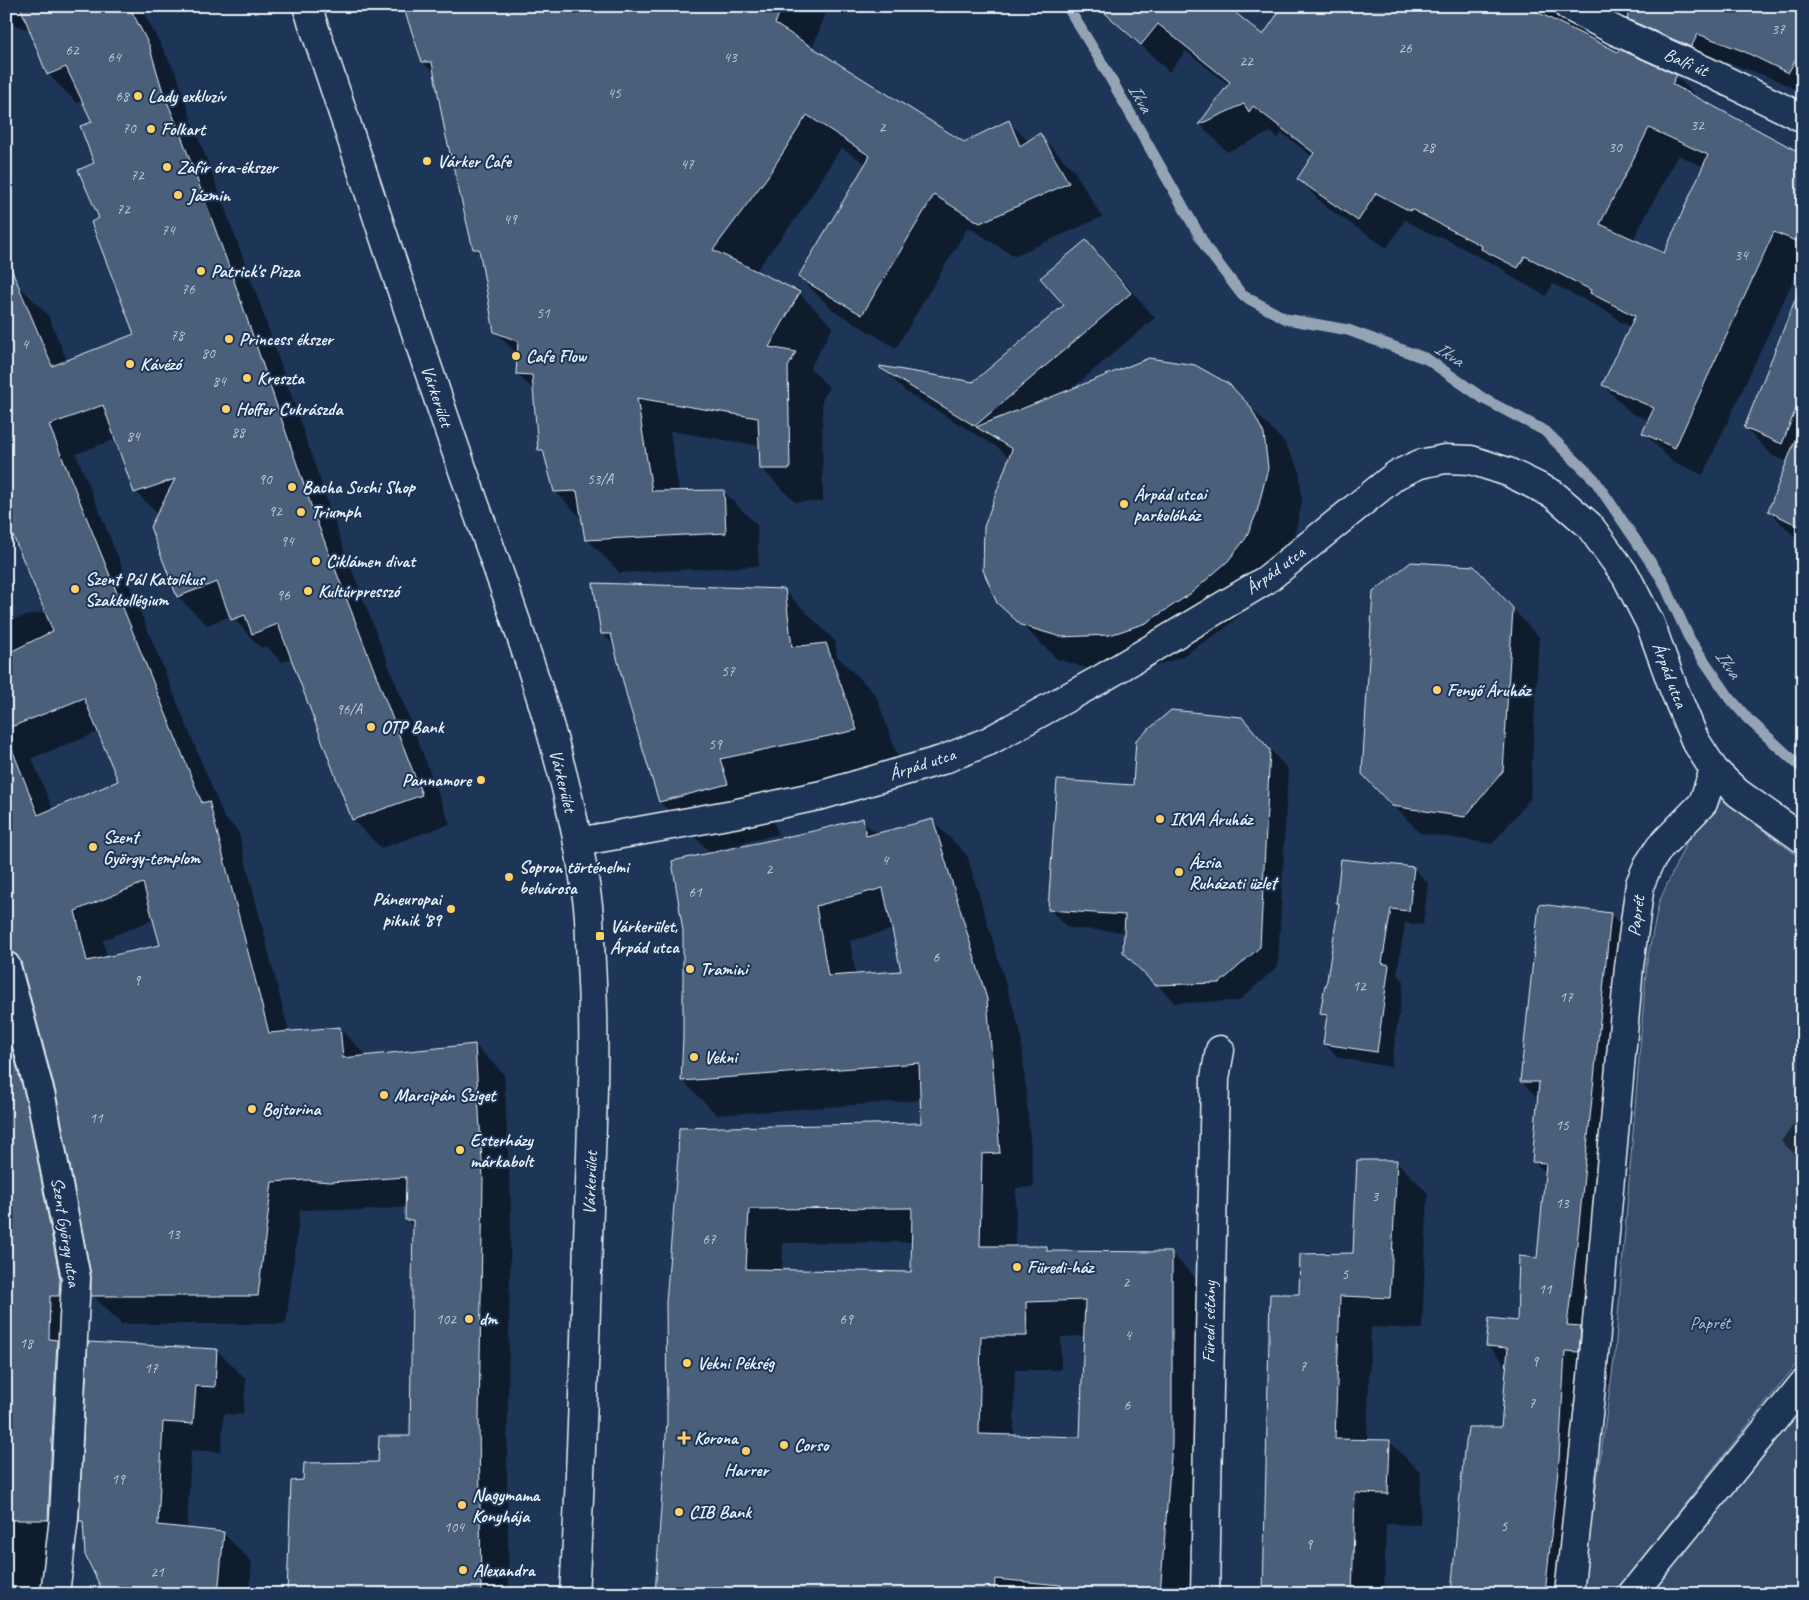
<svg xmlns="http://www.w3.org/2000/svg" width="1809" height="1600" font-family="Caveat,sans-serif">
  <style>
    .green { fill: #374d6c; stroke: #909fb2 }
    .shadow { fill: #0007; fill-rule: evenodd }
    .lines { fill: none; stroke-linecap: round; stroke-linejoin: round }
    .stream { stroke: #95a4b5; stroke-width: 11 }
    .building { fill: #495e7a; stroke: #e8f1f8; fill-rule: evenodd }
    .street-casing { stroke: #e8f1f8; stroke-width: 31 }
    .secondary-casing { stroke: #e8f1f8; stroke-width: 31 }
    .street { stroke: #1d3557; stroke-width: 28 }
    .secondary { stroke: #1d3557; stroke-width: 28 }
    .poi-dot { fill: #ffd166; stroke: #1d3557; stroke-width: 2 }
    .labels { text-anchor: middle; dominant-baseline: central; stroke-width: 4; stroke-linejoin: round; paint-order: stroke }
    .number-label { font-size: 15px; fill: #c0ccd8 }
    .street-label { font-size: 18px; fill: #e8f1f8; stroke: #1d3557 }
    .poi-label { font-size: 18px; font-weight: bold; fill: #e8f1f8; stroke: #1d3557; text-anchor: start }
    .park-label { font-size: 18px; fill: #b3c0ce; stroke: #1d3557 }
    .water-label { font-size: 19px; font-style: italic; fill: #b7c4d1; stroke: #1d3557 }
  </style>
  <rect width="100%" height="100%" fill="#1d3557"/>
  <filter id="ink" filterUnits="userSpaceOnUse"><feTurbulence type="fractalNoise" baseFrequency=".02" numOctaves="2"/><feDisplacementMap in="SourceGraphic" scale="10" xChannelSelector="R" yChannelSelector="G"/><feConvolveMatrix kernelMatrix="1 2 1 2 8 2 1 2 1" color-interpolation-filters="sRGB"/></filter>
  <g filter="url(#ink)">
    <path class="green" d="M 1722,799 L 1803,860 L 1803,1356 L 1613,1594 L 1581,1594 L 1615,1353 L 1647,961 L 1659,902 L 1686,843 Z
      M 1803,1408 L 1803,1594 L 1650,1594 Z"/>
    <path class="shadow" d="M 6,6 L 140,6 L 177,75 L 192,122 L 207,160 L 260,304 L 342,544 L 450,824 L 381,848 L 353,820 L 292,658 L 282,662 L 266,646 L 261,648 L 231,616 L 207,625 L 178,597 L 158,514 L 136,492 L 116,439 L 76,454 L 224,817 L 238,831 L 289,1033 L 339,1028 L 368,1057 L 475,1045 L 504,1074 L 511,1208 L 507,1466 L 509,1594 L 288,1594 L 305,1482 L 380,1464 L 411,1437 L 414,1227 L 407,1220 L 407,1207 L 360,1211 L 336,1209 L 300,1210 L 286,1324 L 121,1324 L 92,1295 L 93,1275 L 57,1093 L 28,981 L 23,984 L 54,1130 L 89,1309 L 88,1324 L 78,1324 L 77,1362 L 86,1370 L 76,1549 L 60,1549 L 55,1594 L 6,1594 L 6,621 L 46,611 L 6,291 L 19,286 L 48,315 L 67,361 L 136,335 L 100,219 L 93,123 L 83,100 L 77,103 L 48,74 L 31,30 L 6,23 ZM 99,732 L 119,782 L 53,810 L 32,758 ZM 155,919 L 162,946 L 107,958 L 103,940 Z
      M 404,6 L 819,6 L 826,13 L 812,49 L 964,143 L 1009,122 L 1029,142 L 1039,135 L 1073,169 L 1102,217 L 1014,256 L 968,227 L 896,348 L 833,310 L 799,277 L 867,165 L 841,148 L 802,210 L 755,272 L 799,293 L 833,327 L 810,368 L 829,387 L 822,401 L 823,502 L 795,502 L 761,468 L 760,446 L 670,431 L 679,492 L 723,491 L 757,525 L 759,566 L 620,573 L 587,539 L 583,520 L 555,491 L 545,456 L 540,450 L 535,391 L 517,374 L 518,355 L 495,331 L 481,255 L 474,248 L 435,74 L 423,62 Z
      M 1120,6 L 1238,6 L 1233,13 L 1263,37 L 1284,6 L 1803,6 L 1803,93 L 1772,78 L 1726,62 L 1720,75 L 1582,27 L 1581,32 L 1609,46 L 1676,76 L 1701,101 L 1803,156 L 1803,259 L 1703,475 L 1672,461 L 1644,433 L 1649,420 L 1631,413 L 1603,385 L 1631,327 L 1619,321 L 1612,314 L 1553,284 L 1546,296 L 1510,276 L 1504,270 L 1440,236 L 1438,238 L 1405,220 L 1387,248 L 1326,207 L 1298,179 L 1313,157 L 1282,133 L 1278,139 L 1271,132 L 1227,152 L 1200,124 L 1229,85 L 1186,51 L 1169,72 L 1112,17 ZM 1678,155 L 1704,167 L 1665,254 L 1633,240 Z
      M 1086,242 L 1110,266 L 1155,318 L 1069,391 L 1229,385 L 1284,442 L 1299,469 L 1302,503 L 1292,547 L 1263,595 L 1224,629 L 1181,657 L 1145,669 L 1096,671 L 1057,659 L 998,602 L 1010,459 L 1000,449 L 906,392 L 882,368 L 977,384 L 1065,306 Z
      M 1803,284 L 1803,542 L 1797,539 L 1769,511 L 1788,462 L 1773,456 L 1745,428 Z
      M 1473,567 L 1539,637 L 1530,799 L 1492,844 L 1420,833 L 1393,805 Z
      M 785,591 L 835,641 L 837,656 L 876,695 L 906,780 L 769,809 L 778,834 L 717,850 L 717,852 L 818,831 L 862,820 L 878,835 L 932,820 L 967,855 L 1021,1034 L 1034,1187 L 1016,1188 L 1015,1247 L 1047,1247 L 1052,1252 L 1171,1253 L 1206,1288 L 1196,1594 L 656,1594 L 668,1421 L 679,1156 L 923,1124 L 921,1100 L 717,1115 L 682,1080 L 712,854 L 660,802 L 616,647 L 603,634 ZM 894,929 L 903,972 L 856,975 L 850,941 ZM 912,1242 L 912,1274 L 782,1271 L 783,1243 ZM 1085,1336 L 1081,1438 L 1014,1436 L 1015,1370 L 1061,1370 L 1061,1337 Z
      M 1241,718 L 1288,769 L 1278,966 L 1239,1001 L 1175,1003 L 1124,951 L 1125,932 L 1068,928 L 1049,909 L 1134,787 Z
      M 1413,868 L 1428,883 L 1423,925 L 1405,923 L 1397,974 L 1404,981 L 1391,1067 L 1339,1058 L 1324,1043 L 1328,1020 L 1321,1013 L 1327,987 L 1340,905 L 1338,902 Z
      M 1611,915 L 1642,946 L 1600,1347 L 1612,1360 L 1610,1384 L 1596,1383 L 1579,1594 L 1454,1594 L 1452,1592 L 1502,1428 L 1508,1366 L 1488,1346 L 1518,1322 L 1538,1260 L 1546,1173 L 1534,1161 L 1539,1099 L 1521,1081 Z
      M 1803,1113 L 1803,1162 L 1781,1141 Z
      M 1396,1161 L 1428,1193 L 1422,1329 L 1371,1327 L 1367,1441 L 1389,1441 L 1421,1473 L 1420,1525 L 1386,1524 L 1384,1594 L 1264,1594 L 1300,1295 L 1355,1255 Z
      M 217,1350 L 246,1379 L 243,1415 L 224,1414 L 221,1452 L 191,1450 L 187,1530 L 224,1534 L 252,1562 L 249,1594 L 106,1594 L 84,1523 L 81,1520 Z"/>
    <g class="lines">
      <path class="stream" d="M 1067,6 L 1100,60 L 1207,249 L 1242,295 L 1286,319 L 1348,330 L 1427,359 L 1484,399 L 1545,431 L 1594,479 L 1662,579 L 1690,640 L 1729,697 L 1748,719 L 1803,769"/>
    </g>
    <path class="building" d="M 20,6 L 129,6 L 149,45 L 163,92 L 179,130 L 232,275 L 314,514 L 422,795 L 352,820 L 278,624 L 252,634 L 245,615 L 231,620 L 217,582 L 177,597 L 150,527 L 175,479 L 134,493 L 103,405 L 49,425 L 202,803 L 209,801 L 269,1033 L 340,1027 L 343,1058 L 475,1044 L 483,1178 L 479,1419 L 481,1594 L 287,1594 L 291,1481 L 303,1480 L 304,1463 L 378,1462 L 379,1436 L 410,1436 L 413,1220 L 405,1220 L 406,1177 L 330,1182 L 307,1180 L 272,1182 L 258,1296 L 91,1296 L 91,1275 L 56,1093 L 21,962 L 17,955 L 6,951 L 6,739 L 8,739 L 38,815 L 118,781 L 84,698 L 6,729 L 6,654 L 53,631 L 6,519 L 6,256 L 52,366 L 134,334 L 91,222 L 99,218 L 78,170 L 94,163 L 80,126 L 92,122 L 66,67 L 47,75 ZM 143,883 L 160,945 L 87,961 L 75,911 Z
      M 403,6 L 782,6 L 775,24 L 964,142 L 1009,120 L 1020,146 L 1040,133 L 1069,183 L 980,223 L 934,195 L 862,315 L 798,277 L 870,156 L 807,115 L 768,176 L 713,250 L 800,292 L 769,347 L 796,352 L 788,367 L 790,469 L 760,469 L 758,418 L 637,398 L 652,491 L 724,490 L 726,533 L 585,540 L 577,491 L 554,492 L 543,450 L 538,450 L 532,375 L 516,374 L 518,341 L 494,332 L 479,249 L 473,249 L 445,132 L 432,62 L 422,62 Z
      M 1097,6 L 1227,6 L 1263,35 L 1283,6 L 1525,6 L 1618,52 L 1619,49 L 1677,75 L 1672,84 L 1803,154 L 1803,244 L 1774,232 L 1675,448 L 1642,433 L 1654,408 L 1602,385 L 1635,316 L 1590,293 L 1591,290 L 1525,256 L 1518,268 L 1481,249 L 1482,246 L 1411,209 L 1410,211 L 1376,193 L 1358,221 L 1297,179 L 1314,153 L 1253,106 L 1249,112 L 1244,104 L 1198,125 L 1230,82 L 1158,24 L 1141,45 ZM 1649,128 L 1708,155 L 1664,253 L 1600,224 Z
      M 1630,6 L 1803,6 L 1803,47 L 1788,73 L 1743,51 L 1698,34 L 1691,47 L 1627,19 Z
      M 1086,240 L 1131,293 L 975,426 L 880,368 L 880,366 L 974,382 L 973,382 L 1064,305 L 1040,278 Z
      M 1801,285 L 1803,285 L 1803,391 L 1782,444 L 1744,428 Z
      M 1149,358 L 1195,365 L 1229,384 L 1250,406 L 1264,434 L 1268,468 L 1257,512 L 1246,538 L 1228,561 L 1190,594 L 1146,623 L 1110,635 L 1061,637 L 1021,625 L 997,603 L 983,570 L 984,527 L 1012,449 L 976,427 Z
      M 1800,427 L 1803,427 L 1803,528 L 1768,511 Z
      M 1411,562 L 1474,566 L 1513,608 L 1503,771 L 1465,817 L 1392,806 L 1362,774 L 1373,592 Z
      M 593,583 L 785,589 L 792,647 L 826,643 L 857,730 L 720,759 L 728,784 L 659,802 L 628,701 L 611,634 L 601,634 Z
      M 1171,710 L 1242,717 L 1270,750 L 1260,947 L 1220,983 L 1155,985 L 1123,952 L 1125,915 L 1048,910 L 1057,780 L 1133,785 L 1136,740 Z
      M 863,818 L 866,836 L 933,819 L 987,999 L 1000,1153 L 982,1154 L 980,1246 L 1047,1246 L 1047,1251 L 1172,1252 L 1172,1444 L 1160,1594 L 1061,1594 L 1061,1585 L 995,1579 L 994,1594 L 655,1594 L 667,1421 L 666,1302 L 678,1156 L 679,1128 L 921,1123 L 919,1063 L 681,1081 L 683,1038 L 683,931 L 672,861 L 818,830 ZM 883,888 L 901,971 L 828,976 L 816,906 ZM 912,1208 L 911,1272 L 746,1269 L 749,1209 ZM 1085,1300 L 1080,1437 L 979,1434 L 981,1336 L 1027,1336 L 1026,1302 Z
      M 1341,859 L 1414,867 L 1409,911 L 1391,909 L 1382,963 L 1389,965 L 1377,1052 L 1323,1044 L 1327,1015 L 1320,1014 L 1325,985 L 1326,986 L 1339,903 L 1336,903 Z
      M 1539,904 L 1611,913 L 1577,1244 L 1567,1325 L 1581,1326 L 1579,1352 L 1565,1351 L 1559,1460 L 1545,1594 L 1451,1593 L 1464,1451 L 1465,1451 L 1468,1427 L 1501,1427 L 1508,1348 L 1486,1346 L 1489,1318 L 1517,1321 L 1519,1256 L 1537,1258 L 1546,1163 L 1532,1162 L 1539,1082 L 1520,1082 Z
      M 6,1027 L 26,1100 L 60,1279 L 59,1296 L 50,1296 L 49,1339 L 57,1340 L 48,1520 L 6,1520 Z
      M 1357,1160 L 1397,1160 L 1390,1298 L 1340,1296 L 1335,1439 L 1390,1440 L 1388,1494 L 1355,1493 L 1352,1594 L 1263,1594 L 1270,1294 L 1299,1294 L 1300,1254 L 1353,1253 Z
      M 88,1342 L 217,1349 L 215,1387 L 196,1386 L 193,1424 L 163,1422 L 158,1525 L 224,1532 L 218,1594 L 104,1594 L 85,1555 L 83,1521 L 79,1521 Z"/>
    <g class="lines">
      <defs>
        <path id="street" d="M 1568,6 L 1616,31 L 1706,71 L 1803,118
          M 578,842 L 733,814 L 822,795 L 942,760 L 989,741 L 1101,679 L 1266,580 L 1396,475 L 1420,464 L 1445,459 L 1471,460 L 1508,472 L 1553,494 L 1589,525 L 1626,576 L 1650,623 L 1673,687 L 1695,740 L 1714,770 L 1738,793 L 1803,839
          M 6,966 L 41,1097 L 76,1278 L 64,1518 L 55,1594
          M 1205,1594 L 1215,1078 L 1220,1050
          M 1569,1594 L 1592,1377 L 1629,967 L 1640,884 L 1648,865 L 1660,847 L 1703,803 L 1714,770
          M 1632,1594 L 1803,1384"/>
        <path id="secondary" d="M 307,6 C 359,159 408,313 461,465 C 511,609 569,753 588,906 C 590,924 590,944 591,963 C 596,1045 592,1126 589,1209 C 585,1337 582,1465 574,1594"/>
      </defs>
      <use href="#street" class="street-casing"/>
      <use href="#secondary" class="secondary-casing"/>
      <use href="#street" class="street"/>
      <use href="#secondary" class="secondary"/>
    </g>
  </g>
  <g class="poi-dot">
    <circle cx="138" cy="96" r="5"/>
    <circle cx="151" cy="129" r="5"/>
    <circle cx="427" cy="161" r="5"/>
    <circle cx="167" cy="167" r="5"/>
    <circle cx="178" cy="195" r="5"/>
    <circle cx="201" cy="271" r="5"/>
    <circle cx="229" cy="339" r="5"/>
    <circle cx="516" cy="356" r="5"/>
    <circle cx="130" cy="364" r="5"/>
    <circle cx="247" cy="378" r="5"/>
    <circle cx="226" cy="409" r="5"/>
    <circle cx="292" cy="487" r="5"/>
    <circle cx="1124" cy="504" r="5"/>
    <circle cx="301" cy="512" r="5"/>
    <circle cx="316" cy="561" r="5"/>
    <circle cx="75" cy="589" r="5"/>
    <circle cx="308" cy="591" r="5"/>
    <circle cx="1437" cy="690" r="5"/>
    <circle cx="371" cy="727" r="5"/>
    <circle cx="481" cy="780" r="5"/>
    <circle cx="1160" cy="819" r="5"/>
    <circle cx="93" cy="847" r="5"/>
    <circle cx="1179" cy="872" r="5"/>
    <circle cx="509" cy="877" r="5"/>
    <circle cx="451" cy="909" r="5"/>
    <rect x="595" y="931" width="10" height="10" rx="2.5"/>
    <circle cx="690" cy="969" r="5"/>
    <circle cx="694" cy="1057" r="5"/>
    <circle cx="384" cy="1095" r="5"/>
    <circle cx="252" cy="1109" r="5"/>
    <circle cx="460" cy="1150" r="5"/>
    <circle cx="1017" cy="1267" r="5"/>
    <circle cx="469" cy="1319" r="5"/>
    <circle cx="687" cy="1363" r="5"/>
    <path d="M681.5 1430.5h5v5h5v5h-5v5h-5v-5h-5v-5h5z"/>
    <circle cx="784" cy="1445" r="5"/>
    <circle cx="746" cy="1451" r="5"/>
    <circle cx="462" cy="1505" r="5"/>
    <circle cx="679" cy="1512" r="5"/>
    <circle cx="463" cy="1570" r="5"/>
  </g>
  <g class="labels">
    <g class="number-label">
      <text x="1778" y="29">37</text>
      <text x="1405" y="48">26</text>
      <text x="72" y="50">62</text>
      <text x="114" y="57">64</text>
      <text x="730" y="57">43</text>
      <text x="1246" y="61">22</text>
      <text x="614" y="93">45</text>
      <text x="122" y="96">68</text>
      <text x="1697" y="125">32</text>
      <text x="882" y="127">2</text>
      <text x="129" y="128">70</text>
      <text x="1428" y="147">28</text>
      <text x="1615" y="147">30</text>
      <text x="687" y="164">47</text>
      <text x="137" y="175">72</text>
      <text x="123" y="209">72</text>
      <text x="510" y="219">49</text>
      <text x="168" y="230">74</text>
      <text x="1741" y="255">34</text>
      <text x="188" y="289">76</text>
      <text x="543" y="313">51</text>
      <text x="177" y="335">78</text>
      <text x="25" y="344">4</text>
      <text x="208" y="353">80</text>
      <text x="219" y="381">84</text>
      <text x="238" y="432">88</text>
      <text x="133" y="436">84</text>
      <text x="265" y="479">90</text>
      <text x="600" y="479">53/A</text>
      <text x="275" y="511">92</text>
      <text x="287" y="541">94</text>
      <text x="283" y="595">96</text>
      <text x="728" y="671">57</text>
      <text x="349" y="709">96/A</text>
      <text x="715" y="744">59</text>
      <text x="885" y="860">4</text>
      <text x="769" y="869">2</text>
      <text x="695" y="892">61</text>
      <text x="936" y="957">6</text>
      <text x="137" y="980">9</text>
      <text x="1359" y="986">12</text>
      <text x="1566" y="997">17</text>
      <text x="96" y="1118">11</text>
      <text x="1562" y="1125">15</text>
      <text x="1375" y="1196">3</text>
      <text x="1562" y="1203">13</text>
      <text x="173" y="1234">13</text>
      <text x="709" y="1239">67</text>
      <text x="1345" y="1274">5</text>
      <text x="1126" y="1282">2</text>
      <text x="1545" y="1289">11</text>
      <text x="446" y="1319">102</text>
      <text x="846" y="1319">69</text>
      <text x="1128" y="1335">4</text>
      <text x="26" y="1343">18</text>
      <text x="1535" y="1361">9</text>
      <text x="1303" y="1366">7</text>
      <text x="151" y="1368">17</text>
      <text x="1532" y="1403">7</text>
      <text x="1127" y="1405">6</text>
      <text x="118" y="1479">19</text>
      <text x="1504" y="1526">5</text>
      <text x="454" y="1527">104</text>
      <text x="1309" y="1544">9</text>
      <text x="157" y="1572">21</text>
    </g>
    <g class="street-label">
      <text transform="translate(1686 62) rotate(24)">Balfi út</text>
      <text transform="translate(437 396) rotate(71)">Várkerület</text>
      <text transform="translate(1275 570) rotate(-36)">Árpád utca</text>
      <text transform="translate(1670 675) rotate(69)">Árpád utca</text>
      <text transform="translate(922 764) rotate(-18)">Árpád utca</text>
      <text transform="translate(563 781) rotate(76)">Várkerület</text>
      <text transform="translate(1636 916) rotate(-83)">Paprét</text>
      <text transform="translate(590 1183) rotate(-88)">Várkerület</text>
      <text transform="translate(66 1232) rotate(81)">Szent György utca</text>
      <text transform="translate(1209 1322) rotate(-89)">Füredi sétány</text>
    </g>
    <g class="poi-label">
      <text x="148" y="96">Lady exkluzív</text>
      <text x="161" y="129">Folkart</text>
      <text x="437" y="161">Várker Cafe</text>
      <text x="177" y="167">Zafír óra-ékszer</text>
      <text x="188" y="195">Jázmin</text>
      <text x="211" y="271">Patrick's Pizza</text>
      <text x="239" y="339">Princess ékszer</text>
      <text x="526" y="356">Cafe Flow</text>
      <text x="140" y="364">Kávézó</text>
      <text x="257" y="378">Kreszta</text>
      <text x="236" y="409">Hoffer Cukrászda</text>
      <text x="302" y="487">Bacha Sushi Shop</text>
      <text x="1134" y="494">Árpád utcai<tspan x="1134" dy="21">parkolóház</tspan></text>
      <text x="311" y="512">Triumph</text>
      <text x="326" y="561">Ciklámen divat</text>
      <text x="85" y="579">Szent Pál Katolikus<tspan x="85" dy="21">Szakkollégium</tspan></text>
      <text x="318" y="591">Kultúrpresszó</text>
      <text x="1447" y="690">Fenyő Áruház</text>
      <text x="381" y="727">OTP Bank</text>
      <text x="471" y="780" text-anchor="end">Pannamore</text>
      <text x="1170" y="819">IKVA Áruház</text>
      <text x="103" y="837">Szent<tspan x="103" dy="21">György-templom</tspan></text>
      <text x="1189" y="862">Ázsia<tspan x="1189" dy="21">Ruházati üzlet</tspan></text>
      <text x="519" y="867">Sopron történelmi<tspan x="519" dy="21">belvárosa</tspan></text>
      <text x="441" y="899" text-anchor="end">Páneuropai<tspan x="441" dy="21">piknik '89</tspan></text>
      <text x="610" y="926">Várkerület,<tspan x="610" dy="21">Árpád utca</tspan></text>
      <text x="700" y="969">Tramini</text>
      <text x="704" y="1057">Vekni</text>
      <text x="394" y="1095">Marcipán Sziget</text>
      <text x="262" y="1109">Bojtorina</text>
      <text x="470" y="1140">Esterházy<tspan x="470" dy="21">márkabolt</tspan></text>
      <text x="1027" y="1267">Füredi-ház</text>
      <text x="479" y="1319">dm</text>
      <text x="697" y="1363">Vekni Pékség</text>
      <text x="694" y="1438">Korona</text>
      <text x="794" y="1445">Corso</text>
      <text x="746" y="1470" text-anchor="middle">Harrer</text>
      <text x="472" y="1495">Nagymama<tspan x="472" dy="21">Konyhája</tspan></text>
      <text x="689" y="1512">CIB Bank</text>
      <text x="473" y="1570">Alexandra</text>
    </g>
    <g class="park-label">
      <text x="1710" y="1323">Paprét</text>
    </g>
    <g class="water-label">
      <text transform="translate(1140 98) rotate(60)">Ikva</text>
      <text transform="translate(1449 354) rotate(33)">Ikva</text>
      <text transform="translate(1728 664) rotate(56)">Ikva</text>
    </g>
  </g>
  <rect width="1809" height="1600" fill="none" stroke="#1d3557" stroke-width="25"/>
  <rect x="12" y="12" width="1784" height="1575" fill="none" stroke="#e8f1f8" stroke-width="2" filter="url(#ink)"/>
</svg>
